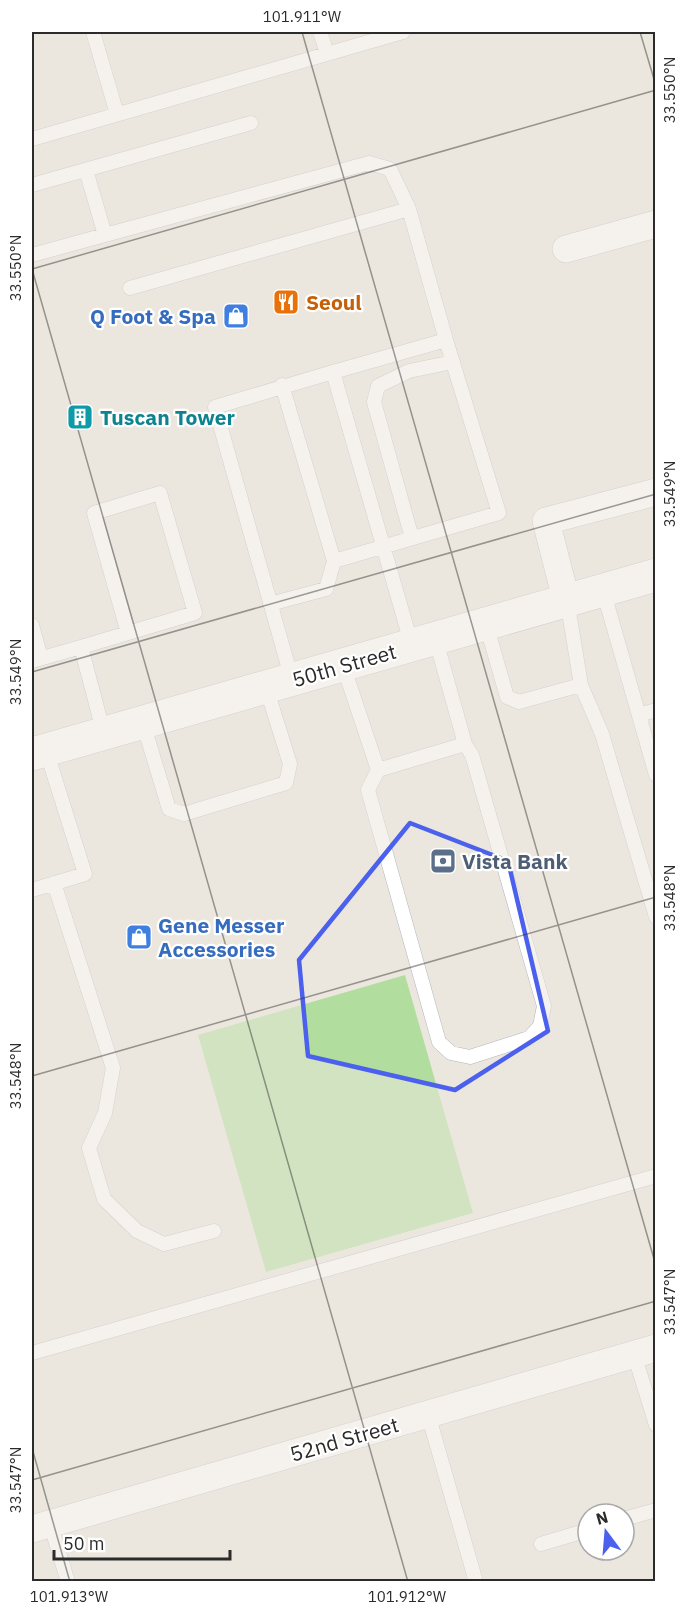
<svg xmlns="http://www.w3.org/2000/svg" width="687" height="1613" font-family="'IBM Plex Sans',sans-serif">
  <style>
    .green { fill: #b1de9f }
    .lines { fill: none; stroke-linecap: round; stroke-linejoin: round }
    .lane-casing { stroke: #b2b4be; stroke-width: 15 }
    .street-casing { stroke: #b2b4be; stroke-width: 28 }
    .secondary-casing { stroke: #b2b4be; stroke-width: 34 }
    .lane { stroke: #fff; stroke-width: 14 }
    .street { stroke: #fff; stroke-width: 27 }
    .secondary { stroke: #fff; stroke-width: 33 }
    .marked { fill: none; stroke: #4b60ed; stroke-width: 4.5; stroke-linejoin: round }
    .ticks { fill: none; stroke: #2b2b2b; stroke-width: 1.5; stroke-opacity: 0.45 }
    .labels { text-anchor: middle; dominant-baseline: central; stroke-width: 4.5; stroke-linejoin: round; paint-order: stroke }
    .food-label { font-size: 21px; font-weight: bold; fill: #c56008; stroke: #fff; text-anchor: start }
    .shop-label { font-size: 21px; font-weight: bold; fill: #366cbe; stroke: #fff; text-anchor: end }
    .culture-label { font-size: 21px; font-weight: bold; fill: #0d838f; stroke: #fff; text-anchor: start }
    .street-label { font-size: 21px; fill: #2b2b2b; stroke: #fff }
    .service-label { font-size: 21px; font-weight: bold; fill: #4e5e75; stroke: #fff; text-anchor: start }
    .neatline { fill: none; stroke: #2b2b2b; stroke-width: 2 }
    .ticks-label { font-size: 15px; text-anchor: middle; fill: #2b2b2b }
  </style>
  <rect width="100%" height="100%" fill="#ece7de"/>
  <path class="green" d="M 405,975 L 473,1213 L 266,1272 L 198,1035 Z"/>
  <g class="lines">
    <defs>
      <path id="lane" d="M 93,32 L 117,114
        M 320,32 L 327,53
        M 32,139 L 403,32
        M 32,185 L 251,123
        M 105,235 L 369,163 L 390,169 L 409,209 L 130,288
        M 32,255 L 105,235 L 86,170
        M 333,372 L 446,340 L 409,209
        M 282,385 L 334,561
        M 412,538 L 374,402 L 378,386 L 409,371 L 453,362
        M 603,590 L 656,775
        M 270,604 L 326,589 L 334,561 L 499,513 L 446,340
        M 486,624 L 507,697 L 519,702 L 581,685 L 567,600
        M 32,625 L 41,658
        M 81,647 L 195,613 L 160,493 L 94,513 L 128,633
        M 32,661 L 81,647 L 104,734
        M 343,665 L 378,770 L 465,744 L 435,637
        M 292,680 L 215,407 L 333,372 L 412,646
        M 581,685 L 602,734 L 656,917
        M 639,715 L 656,710
        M 143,723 L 169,809 L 184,814 L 286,783 L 290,764 L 266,687
        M 378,770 L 368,790 L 439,1042 L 451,1053 L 470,1057 L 529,1038 L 540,1026 L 544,1006 L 472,755 L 465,744
        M 54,883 L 113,1068 L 105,1113 L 89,1148 L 104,1199 L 137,1231 L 164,1244 L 214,1231
        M 32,890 L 85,874 L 46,750
        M 32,1353 L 656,1176
        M 634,1354 L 656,1425
        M 428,1414 L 476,1582
        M 624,1519 L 656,1510
        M 50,1523 L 68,1582
        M 541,1544 L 588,1530"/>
      <path id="street" d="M 566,249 L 656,224
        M 566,599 L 546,521 L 656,492
        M 32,1529 L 656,1348"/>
      <path id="secondary" d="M 32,754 L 656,575"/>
    </defs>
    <use href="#lane" class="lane-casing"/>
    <use href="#street" class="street-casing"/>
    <use href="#secondary" class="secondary-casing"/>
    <use href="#lane" class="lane"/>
    <use href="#street" class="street"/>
    <use href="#secondary" class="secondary"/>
  </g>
  <path d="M0 0H687V1613H0ZM 410,823 L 508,861 L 548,1031 L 455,1090 L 308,1056 L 299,960 Z" fill="#ece7de" fill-opacity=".55" fill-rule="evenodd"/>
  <path class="marked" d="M 410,823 L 508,861 L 548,1031 L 455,1090 L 308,1056 L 299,960 Z"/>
  <path class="ticks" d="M 302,32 L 656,1266M 640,32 L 656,86M 32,269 L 408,1582M 32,269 L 656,90M 32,672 L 656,494M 32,1076 L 656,897M 32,1448 L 70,1582M 32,1480 L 656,1301"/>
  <defs>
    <symbol id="restaurant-square" viewBox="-11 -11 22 22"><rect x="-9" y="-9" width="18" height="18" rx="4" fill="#e8710a" stroke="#fff"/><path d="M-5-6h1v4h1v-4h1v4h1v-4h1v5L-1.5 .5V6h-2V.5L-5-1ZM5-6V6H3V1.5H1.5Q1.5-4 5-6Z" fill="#fff"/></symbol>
    <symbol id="shop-square" viewBox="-11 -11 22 22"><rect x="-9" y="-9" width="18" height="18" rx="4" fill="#3f7fe0" stroke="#fff"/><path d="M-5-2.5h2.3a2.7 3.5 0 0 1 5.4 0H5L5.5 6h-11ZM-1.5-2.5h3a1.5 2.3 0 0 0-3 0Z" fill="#fff"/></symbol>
    <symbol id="building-square" viewBox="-11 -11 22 22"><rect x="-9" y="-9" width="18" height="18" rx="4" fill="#0f9aa8" stroke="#fff"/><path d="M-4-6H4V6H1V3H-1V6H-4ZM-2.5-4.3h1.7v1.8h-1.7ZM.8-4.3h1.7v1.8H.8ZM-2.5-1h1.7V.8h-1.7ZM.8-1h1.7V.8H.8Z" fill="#fff"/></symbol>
    <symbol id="bank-square" viewBox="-11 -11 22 22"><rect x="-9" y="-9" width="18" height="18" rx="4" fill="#5c6f8a" stroke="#fff"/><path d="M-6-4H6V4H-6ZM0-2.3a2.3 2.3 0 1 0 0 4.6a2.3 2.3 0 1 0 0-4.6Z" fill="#fff"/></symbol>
  </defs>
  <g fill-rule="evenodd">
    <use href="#restaurant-square" x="271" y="287" width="30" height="30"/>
    <use href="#shop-square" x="221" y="301" width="30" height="30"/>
    <use href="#building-square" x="65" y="402" width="30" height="30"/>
    <use href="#bank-square" x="428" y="846" width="30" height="30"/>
    <use href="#shop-square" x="124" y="922" width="30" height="30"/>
  </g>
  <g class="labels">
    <g class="food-label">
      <text x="306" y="302">Seoul</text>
    </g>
    <g class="shop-label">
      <text x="216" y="316">Q Foot &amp; Spa</text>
      <text x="158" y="925" text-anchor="start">Gene Messer<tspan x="158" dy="24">Accessories</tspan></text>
    </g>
    <g class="culture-label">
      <text x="100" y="417">Tuscan Tower</text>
    </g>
    <g class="street-label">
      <text transform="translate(344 665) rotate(-16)">50th Street</text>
      <text transform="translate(344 1439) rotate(-16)">52nd Street</text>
    </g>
    <g class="service-label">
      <text x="462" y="861">Vista Bank</text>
    </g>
  </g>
  <rect width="687" height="1613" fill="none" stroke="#ffffff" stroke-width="66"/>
  <g transform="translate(606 1532) rotate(344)"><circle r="28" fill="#ffffff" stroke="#aaaaaa" stroke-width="1.5"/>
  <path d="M0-4.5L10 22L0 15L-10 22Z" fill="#4b60ed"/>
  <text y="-9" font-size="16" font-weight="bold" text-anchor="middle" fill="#2b2b2b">N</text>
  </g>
  <path d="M54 1550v9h176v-9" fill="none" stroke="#2b2b2b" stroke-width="3"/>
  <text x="63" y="1550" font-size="18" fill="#2b2b2b" stroke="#ffffff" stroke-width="4.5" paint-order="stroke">50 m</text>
  <rect x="33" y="33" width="621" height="1547" class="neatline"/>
  <g class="ticks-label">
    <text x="302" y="22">101.911°W</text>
    <text transform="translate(670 90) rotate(-90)" y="5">33.550°N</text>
    <text transform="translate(16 268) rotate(-90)" y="5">33.550°N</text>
    <text transform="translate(670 494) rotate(-90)" y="5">33.549°N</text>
    <text transform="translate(16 672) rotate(-90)" y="5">33.549°N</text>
    <text transform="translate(670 898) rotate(-90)" y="5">33.548°N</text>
    <text transform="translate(16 1076) rotate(-90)" y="5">33.548°N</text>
    <text transform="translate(670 1302) rotate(-90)" y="5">33.547°N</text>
    <text transform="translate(16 1480) rotate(-90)" y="5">33.547°N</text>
    <text x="69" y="1602">101.913°W</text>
    <text x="407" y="1602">101.912°W</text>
  </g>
</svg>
